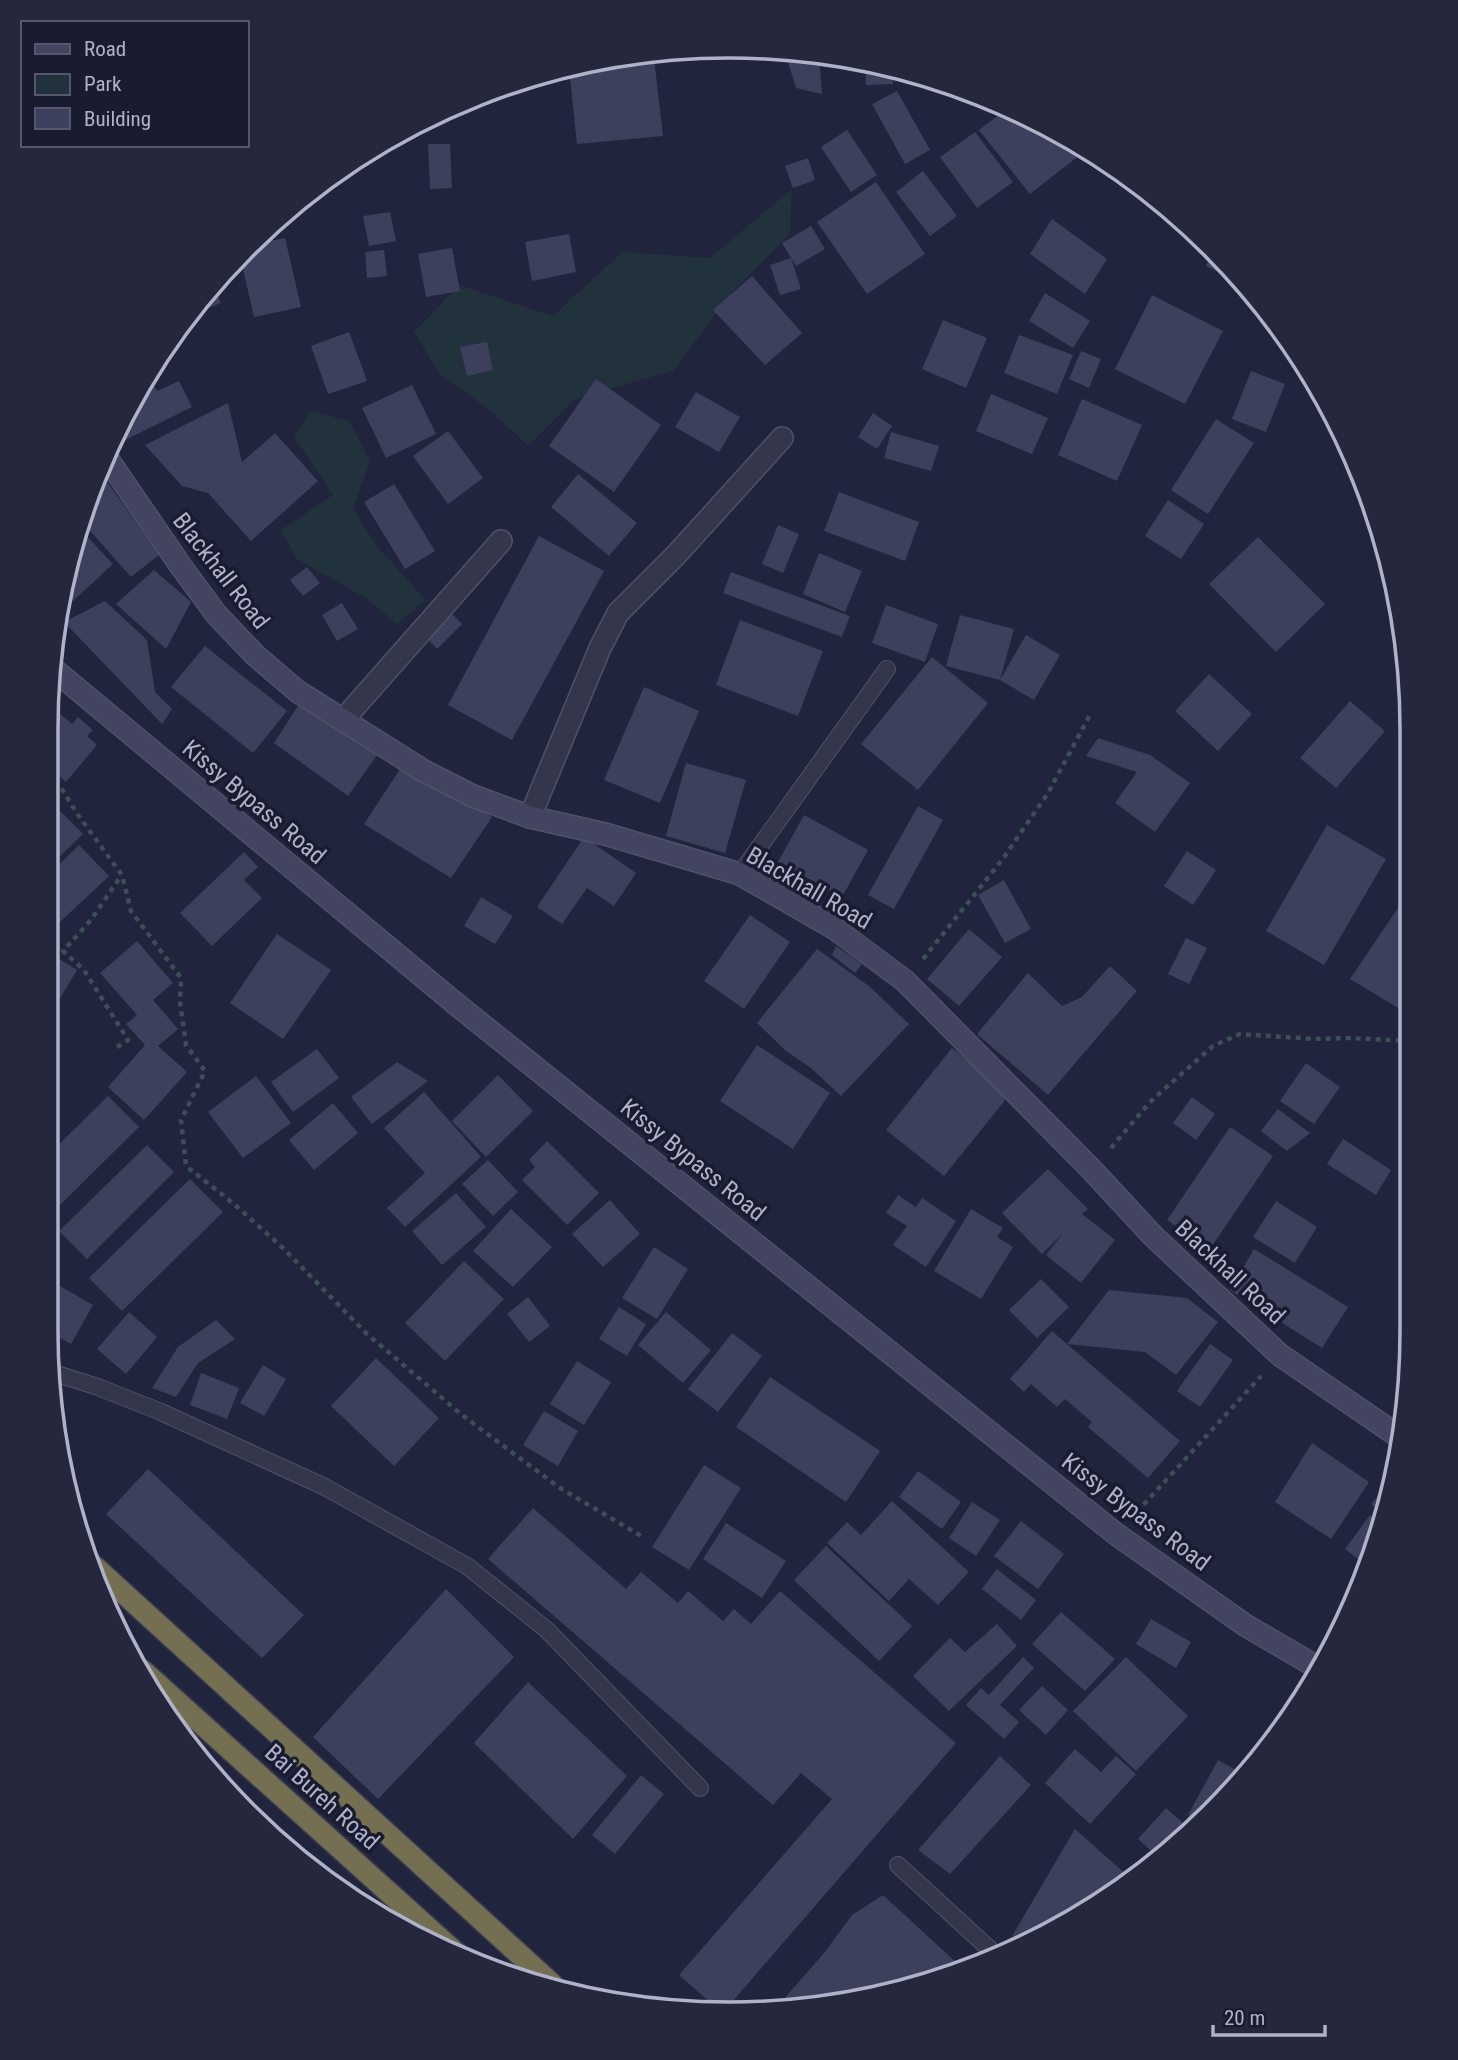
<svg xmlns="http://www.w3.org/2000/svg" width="1458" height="2060" font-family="'Roboto Condensed',sans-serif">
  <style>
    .green { fill: #22323d }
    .building { fill: #3c405d }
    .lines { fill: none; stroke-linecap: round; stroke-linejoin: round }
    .lane-casing { stroke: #4f5267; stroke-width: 18 }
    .street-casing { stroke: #4f5267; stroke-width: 24 }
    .secondary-casing { stroke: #4f5267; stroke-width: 24 }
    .highway-casing { stroke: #3c3f54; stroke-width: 24 }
    .path { stroke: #3d4e57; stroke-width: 4.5; stroke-dasharray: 5 5; stroke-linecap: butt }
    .lane { stroke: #34374c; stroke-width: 16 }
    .street { stroke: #34374c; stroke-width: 21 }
    .secondary { stroke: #424460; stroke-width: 21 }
    .highway { stroke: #736f50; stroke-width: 21 }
    .labels { text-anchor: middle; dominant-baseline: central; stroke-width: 7; stroke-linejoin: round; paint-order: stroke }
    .street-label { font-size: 24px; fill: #afb2c8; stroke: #191c31 }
    .rim { fill: none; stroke: #afb2c8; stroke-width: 3.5 }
  </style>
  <rect width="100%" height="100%" fill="#20243c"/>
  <path class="green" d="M 792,189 L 790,234 L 733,291 L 673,371 L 577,398 L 528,446 L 491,411 L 440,374 L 414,332 L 459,285 L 553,316 L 622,252 L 710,258 Z
    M 310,411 L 349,421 L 370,461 L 353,509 L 377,546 L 426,600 L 397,624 L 366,598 L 297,559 L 281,530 L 333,495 L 294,437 Z
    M 256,1819 L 319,1859 L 312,1866 L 279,1845 Z"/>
  <path class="building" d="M 784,49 L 819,54 L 822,94 L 796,88 Z
    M 654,58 L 663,136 L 577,144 L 569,68 L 589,63 L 590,67 Z
    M 865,62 L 892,66 L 893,84 L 866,85 Z
    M 897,91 L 930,150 L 905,164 L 872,104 Z
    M 1009,107 L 1031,116 L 1066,138 L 1080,155 L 1030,194 L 979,130 Z
    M 847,130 L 877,175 L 851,192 L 821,147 Z
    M 975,132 L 1013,182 L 977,208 L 940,157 Z
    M 428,144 L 450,144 L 452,188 L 430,189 Z
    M 808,158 L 815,180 L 793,188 L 785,166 Z
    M 923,171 L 957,216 L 930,236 L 896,192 Z
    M 876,182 L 925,254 L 867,294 L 817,222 Z
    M 390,212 L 396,241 L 369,246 L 363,216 Z
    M 1052,219 L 1107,259 L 1085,294 L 1030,254 Z
    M 811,226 L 825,249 L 796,266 L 782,243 Z
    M 569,234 L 576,272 L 532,281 L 525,242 Z
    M 285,238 L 301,307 L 254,317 L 240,256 L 250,245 Z
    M 452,248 L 460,291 L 426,297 L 418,254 Z
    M 384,250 L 387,276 L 367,278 L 365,252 Z
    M 1213,251 L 1243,278 L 1249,287 L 1206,266 Z
    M 791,258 L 801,289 L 780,295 L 770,265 Z
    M 752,276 L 802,333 L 765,365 L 713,310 Z
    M 213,285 L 221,303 L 183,319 L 187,313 Z
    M 1045,293 L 1090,321 L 1073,348 L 1029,321 Z
    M 1152,295 L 1223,331 L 1185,404 L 1115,369 Z
    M 943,320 L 987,338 L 966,388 L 922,369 Z
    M 349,332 L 367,381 L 328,394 L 311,346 Z
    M 1019,335 L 1073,355 L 1057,394 L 1004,373 Z
    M 487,342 L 493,370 L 467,376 L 460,347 Z
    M 1081,351 L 1101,359 L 1089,388 L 1069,379 Z
    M 1251,371 L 1285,384 L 1266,432 L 1232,419 Z
    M 147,372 L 157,391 L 179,381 L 192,407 L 115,445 L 137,388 Z
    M 596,379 L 661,425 L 614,492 L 549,446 Z
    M 412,385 L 436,434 L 386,458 L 362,408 Z
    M 696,392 L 740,417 L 719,452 L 675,427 Z
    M 991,394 L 1048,418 L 1032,454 L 976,431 Z
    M 1082,399 L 1142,425 L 1117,481 L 1058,455 Z
    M 228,403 L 242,462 L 275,433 L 318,481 L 251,541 L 208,493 L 182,486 L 145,445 Z
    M 873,413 L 892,426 L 877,449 L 858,437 Z
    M 1216,419 L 1254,443 L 1208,514 L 1171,490 Z
    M 448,431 L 483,478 L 448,504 L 413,456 Z
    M 891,432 L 939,446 L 931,471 L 884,458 Z
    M 578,474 L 637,523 L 609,556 L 551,507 Z
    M 103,476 L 159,555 L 131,577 L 85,525 Z
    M 394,484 L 435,551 L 405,569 L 364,502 Z
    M 839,492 L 919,522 L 905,561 L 824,531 Z
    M 1168,500 L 1204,524 L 1181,559 L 1145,536 Z
    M 778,525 L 799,534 L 783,573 L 762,564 Z
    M 83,532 L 113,564 L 73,601 L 61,588 Z
    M 539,536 L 604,571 L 512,740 L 448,705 Z
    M 1258,537 L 1325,604 L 1276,652 L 1209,584 Z
    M 819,553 L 862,571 L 845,612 L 803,594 Z
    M 307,567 L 320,583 L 303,596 L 290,580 Z
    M 154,570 L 191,602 L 166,649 L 116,604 Z
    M 731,572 L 850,616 L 842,637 L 723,593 Z
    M 105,601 L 147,640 L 155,692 L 172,709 L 162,724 L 64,622 Z
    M 342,603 L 358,629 L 337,641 L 322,615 Z
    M 886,605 L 938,624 L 925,662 L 872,643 Z
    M 447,609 L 462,624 L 437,649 L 422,633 Z
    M 960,615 L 1014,629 L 1000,680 L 946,666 Z
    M 740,620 L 823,651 L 798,716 L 716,685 Z
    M 1026,635 L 1060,655 L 1034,700 L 1000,680 Z
    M 205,646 L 287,711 L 253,753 L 171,687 Z
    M 932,657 L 988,703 L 918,790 L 861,744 Z
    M 1209,674 L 1252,714 L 1218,751 L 1175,711 Z
    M 644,687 L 699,711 L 660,803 L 604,780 Z
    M 301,701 L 377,755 L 348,796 L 274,743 Z
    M 1350,701 L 1385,731 L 1336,788 L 1300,758 Z
    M 58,712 L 72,724 L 78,717 L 93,730 L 87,736 L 97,745 L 66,782 L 46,764 L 46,726 Z
    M 1098,738 L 1150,755 L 1190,783 L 1155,832 L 1115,803 L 1137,772 L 1086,756 Z
    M 404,763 L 492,817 L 451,878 L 364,824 Z
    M 686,763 L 746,780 L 725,853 L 666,836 Z
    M 55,806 L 83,834 L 46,870 L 46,815 Z
    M 918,806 L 943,820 L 894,909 L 868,895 Z
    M 804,815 L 868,850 L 842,897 L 778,862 Z
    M 1327,825 L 1386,859 L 1324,965 L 1266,931 Z
    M 584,837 L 636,873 L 614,906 L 587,888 L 562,924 L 537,907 Z
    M 79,845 L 109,876 L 60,922 L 46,907 L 46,877 Z
    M 1187,851 L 1216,870 L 1193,905 L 1164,886 Z
    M 244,852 L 258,867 L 244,880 L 262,898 L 212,946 L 180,913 Z
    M 1004,880 L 1031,929 L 1005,943 L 978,895 Z
    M 1408,893 L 1409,993 L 1398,1008 L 1350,979 Z
    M 481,897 L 513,916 L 495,944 L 464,926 Z
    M 750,915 L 790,942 L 744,1009 L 704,981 Z
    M 969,929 L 1002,957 L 959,1006 L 927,979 Z
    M 277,934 L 331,970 L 283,1039 L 230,1003 Z
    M 1186,938 L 1207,948 L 1189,984 L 1168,974 Z
    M 137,941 L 173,983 L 153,1000 L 178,1029 L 158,1046 L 187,1072 L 144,1120 L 108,1087 L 145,1045 L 126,1024 L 137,1015 L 100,973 Z
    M 836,946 L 862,964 L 855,973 L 832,955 Z
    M 817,949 L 869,986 L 909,1024 L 841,1096 L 811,1068 L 786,1051 L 757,1023 Z
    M 46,951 L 77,970 L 46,1022 Z
    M 1110,966 L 1137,991 L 1048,1095 L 977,1034 L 1028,973 L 1062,1006 L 1082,997 Z
    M 757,1045 L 830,1093 L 793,1149 L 720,1101 Z
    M 952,1048 L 1010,1094 L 944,1176 L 886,1130 Z
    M 317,1049 L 339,1078 L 293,1112 L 271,1082 Z
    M 397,1062 L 428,1081 L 372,1124 L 351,1097 Z
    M 1306,1063 L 1340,1087 L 1314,1124 L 1280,1101 Z
    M 498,1075 L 533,1111 L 486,1157 L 452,1121 Z
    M 256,1076 L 291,1123 L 243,1158 L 208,1112 Z
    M 424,1092 L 481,1157 L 405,1227 L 387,1208 L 425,1173 L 384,1128 Z
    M 108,1096 L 139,1127 L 60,1205 L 46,1189 L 46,1157 Z
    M 1192,1097 L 1215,1114 L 1196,1140 L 1173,1123 Z
    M 333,1103 L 358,1133 L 314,1170 L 289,1140 Z
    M 1278,1109 L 1310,1133 L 1287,1151 L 1261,1131 Z
    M 1230,1127 L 1273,1156 L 1210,1249 L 1167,1220 Z
    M 1343,1139 L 1391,1170 L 1376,1195 L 1327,1164 Z
    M 547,1141 L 599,1193 L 567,1225 L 522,1180 L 535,1167 L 529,1160 Z
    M 147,1145 L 174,1172 L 87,1259 L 59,1231 Z
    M 488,1160 L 518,1192 L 493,1216 L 462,1184 Z
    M 1048,1169 L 1088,1209 L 1082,1214 L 1115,1240 L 1081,1283 L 1046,1255 L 1063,1233 L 1042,1254 L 1002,1213 Z
    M 190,1179 L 223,1212 L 122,1311 L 89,1278 Z
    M 456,1193 L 486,1227 L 442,1265 L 412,1231 Z
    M 898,1195 L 916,1207 L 922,1198 L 956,1221 L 926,1267 L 893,1245 L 907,1226 L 886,1213 Z
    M 610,1200 L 640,1234 L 603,1267 L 572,1234 Z
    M 1276,1201 L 1317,1227 L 1295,1263 L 1253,1237 Z
    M 511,1209 L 552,1247 L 513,1287 L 473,1251 Z
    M 971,1209 L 1003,1228 L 997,1237 L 1013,1247 L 981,1299 L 934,1271 Z
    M 654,1247 L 688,1269 L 657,1319 L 622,1298 Z
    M 1254,1249 L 1348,1307 L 1322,1348 L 1230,1290 Z
    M 464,1261 L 504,1299 L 445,1361 L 405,1323 Z
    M 1041,1279 L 1069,1307 L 1037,1338 L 1009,1310 Z
    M 53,1282 L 93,1305 L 71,1344 L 46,1330 L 46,1294 Z
    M 1109,1290 L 1187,1298 L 1218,1322 L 1176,1375 L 1145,1352 L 1067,1344 L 1180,1441 L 1148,1478 L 1088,1427 L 1092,1422 L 1065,1399 L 1057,1407 L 1031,1384 L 1024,1392 L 1010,1379 L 1052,1331 L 1067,1344 Z
    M 528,1297 L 550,1326 L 529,1342 L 507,1314 Z
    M 619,1307 L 646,1324 L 627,1356 L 599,1339 Z
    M 129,1312 L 157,1337 L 126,1374 L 97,1349 Z
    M 666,1312 L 711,1350 L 683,1383 L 638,1345 Z
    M 216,1320 L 235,1339 L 198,1363 L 176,1397 L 152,1388 L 178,1347 Z
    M 732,1333 L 762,1356 L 718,1412 L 688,1389 Z
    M 1411,1338 L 1411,1365 L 1400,1358 Z
    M 1210,1344 L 1233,1360 L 1200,1407 L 1177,1391 Z
    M 376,1358 L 439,1418 L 394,1466 L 331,1406 Z
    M 577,1361 L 611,1382 L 584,1425 L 550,1404 Z
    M 263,1365 L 286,1379 L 264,1416 L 240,1403 Z
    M 201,1373 L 239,1388 L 227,1419 L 190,1405 Z
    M 770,1377 L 880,1451 L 846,1502 L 736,1427 Z
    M 544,1411 L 578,1431 L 558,1466 L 523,1445 Z
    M 1312,1443 L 1369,1482 L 1331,1539 L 1275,1502 Z
    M 704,1465 L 741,1488 L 689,1570 L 652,1547 Z
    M 148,1469 L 304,1615 L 262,1658 L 106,1514 Z
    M 918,1471 L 961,1502 L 942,1529 L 899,1497 Z
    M 1394,1476 L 1389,1508 L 1386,1516 L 1371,1504 Z
    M 892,1501 L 969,1572 L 938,1605 L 909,1579 L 889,1601 L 827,1543 L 847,1522 L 861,1535 Z
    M 972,1502 L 1000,1520 L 976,1556 L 949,1538 Z
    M 533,1508 L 626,1589 L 641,1572 L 678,1603 L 688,1591 L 723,1621 L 734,1609 L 751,1624 L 780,1591 L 956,1743 L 726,2009 L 718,2009 L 679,1975 L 832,1799 L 801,1773 L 773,1805 L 488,1559 Z
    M 1370,1515 L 1383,1525 L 1367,1566 L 1345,1549 Z
    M 1021,1521 L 1064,1554 L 1038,1589 L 994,1556 Z
    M 726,1523 L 786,1561 L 762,1598 L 703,1559 Z
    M 826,1546 L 912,1626 L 879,1661 L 794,1580 Z
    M 997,1569 L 1036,1600 L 1021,1620 L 982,1589 Z
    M 446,1589 L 514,1657 L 378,1799 L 313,1737 Z
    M 1061,1612 L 1115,1659 L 1085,1691 L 1032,1644 Z
    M 1151,1619 L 1191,1642 L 1176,1668 L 1136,1644 Z
    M 997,1624 L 1017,1646 L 949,1711 L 913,1676 L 950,1638 L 965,1652 Z
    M 1023,1657 L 1034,1668 L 1000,1705 L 1019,1722 L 1004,1739 L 966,1705 L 981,1688 L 989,1695 Z
    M 1126,1657 L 1188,1716 L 1136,1771 L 1073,1711 Z
    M 528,1682 L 627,1776 L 573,1839 L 474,1743 Z
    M 1042,1686 L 1068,1710 L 1046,1735 L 1019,1710 Z
    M 1075,1749 L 1101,1772 L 1116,1756 L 1136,1774 L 1090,1824 L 1045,1783 Z
    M 1000,1756 L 1031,1785 L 950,1874 L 918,1850 Z
    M 1218,1760 L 1245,1775 L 1201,1822 L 1188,1815 Z
    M 641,1775 L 664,1794 L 615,1854 L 592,1835 Z
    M 1166,1808 L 1192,1831 L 1180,1845 L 1159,1858 L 1138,1839 Z
    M 1075,1829 L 1130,1878 L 1031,1944 L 1024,1946 L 1012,1936 Z
    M 883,1895 L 960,1966 L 819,2009 L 775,2009 L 824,1953 L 852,1915 Z"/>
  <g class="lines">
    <defs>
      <path id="lane" d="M 740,874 L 887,669
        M 51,1372 L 98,1387 L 161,1412 L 325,1487 L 467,1566 L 547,1630 L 700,1788
        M 898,1865 L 996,1955"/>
      <path id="street" d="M 343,720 L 501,541
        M 530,817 L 600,648 L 618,613 L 676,555 L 782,438"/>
      <path id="secondary" d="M 109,461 L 180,565 L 216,614 L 255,655 L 297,691 L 422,770 L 473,796 L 530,817 L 605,834 L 740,874 L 834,928 L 905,981 L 1092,1170 L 1153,1236 L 1280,1355 L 1401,1438
        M 52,668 L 456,1004 L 1116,1534 L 1245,1625 L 1320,1669"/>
      <path id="highway" d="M 95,1567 L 553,1985
        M 143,1671 L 465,1961"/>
    </defs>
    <use href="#lane" class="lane-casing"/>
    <use href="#street" class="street-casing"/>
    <use href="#secondary" class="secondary-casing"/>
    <use href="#highway" class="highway-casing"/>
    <path class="path" d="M 46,776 L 60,786 L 78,815 L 122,875 L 131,911 L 181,978 L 180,1002 L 186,1045 L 205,1071 L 181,1120 L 186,1166 L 234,1204 L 283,1248 L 366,1333 L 462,1415 L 560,1488 L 643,1537
      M 46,940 L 63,951
      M 923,959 L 1002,860 L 1048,793 L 1091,713
      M 117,1047 L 128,1040 L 84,970 L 63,951 L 91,920 L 121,876
      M 1111,1148 L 1151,1101 L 1213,1046 L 1240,1034 L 1314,1039 L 1348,1038 L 1409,1041
      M 1137,1512 L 1261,1376"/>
    <use href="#lane" class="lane"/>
    <use href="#street" class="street"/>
    <use href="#secondary" class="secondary"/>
    <use href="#highway" class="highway"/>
  </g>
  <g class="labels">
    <g class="street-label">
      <text transform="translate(221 571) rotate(52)">Blackhall Road</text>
      <text transform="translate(254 802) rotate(40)">Kissy Bypass Road</text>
      <text transform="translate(809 888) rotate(30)">Blackhall Road</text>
      <text transform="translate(693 1160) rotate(39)">Kissy Bypass Road</text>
      <text transform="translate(1230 1272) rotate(43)">Blackhall Road</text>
      <text transform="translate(1136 1512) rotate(37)">Kissy Bypass Road</text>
      <text transform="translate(322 1797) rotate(42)">Bai Bureh Road</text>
    </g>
  </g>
  <path d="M0 0H1458V2060H0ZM729 58H729A671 671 0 0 1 1400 729V1331A671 671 0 0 1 729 2002H729A671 671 0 0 1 58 1331V729A671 671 0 0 1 729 58Z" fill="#25283d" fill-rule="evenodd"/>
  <path class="rim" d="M729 58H729A671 671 0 0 1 1400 729V1331A671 671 0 0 1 729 2002H729A671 671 0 0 1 58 1331V729A671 671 0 0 1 729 58Z"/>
  <rect x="21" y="21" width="228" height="126" fill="#191c31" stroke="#55586d" stroke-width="2"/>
  <rect x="35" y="44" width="35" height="10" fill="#424460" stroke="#55586d" stroke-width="2"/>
  <text x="84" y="56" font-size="21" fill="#afb2c8">Road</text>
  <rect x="35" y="74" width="35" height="21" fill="#22323d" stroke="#55586d" stroke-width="2"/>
  <text x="84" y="91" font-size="21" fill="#afb2c8">Park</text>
  <rect x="35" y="108" width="35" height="21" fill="#3c405d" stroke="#55586d" stroke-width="2"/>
  <text x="84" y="126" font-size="21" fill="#afb2c8">Building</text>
  <path d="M1213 2025v10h112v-10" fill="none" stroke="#afb2c8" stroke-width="3.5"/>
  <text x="1224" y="2025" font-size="21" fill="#afb2c8" stroke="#191c31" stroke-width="5" paint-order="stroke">20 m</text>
</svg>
